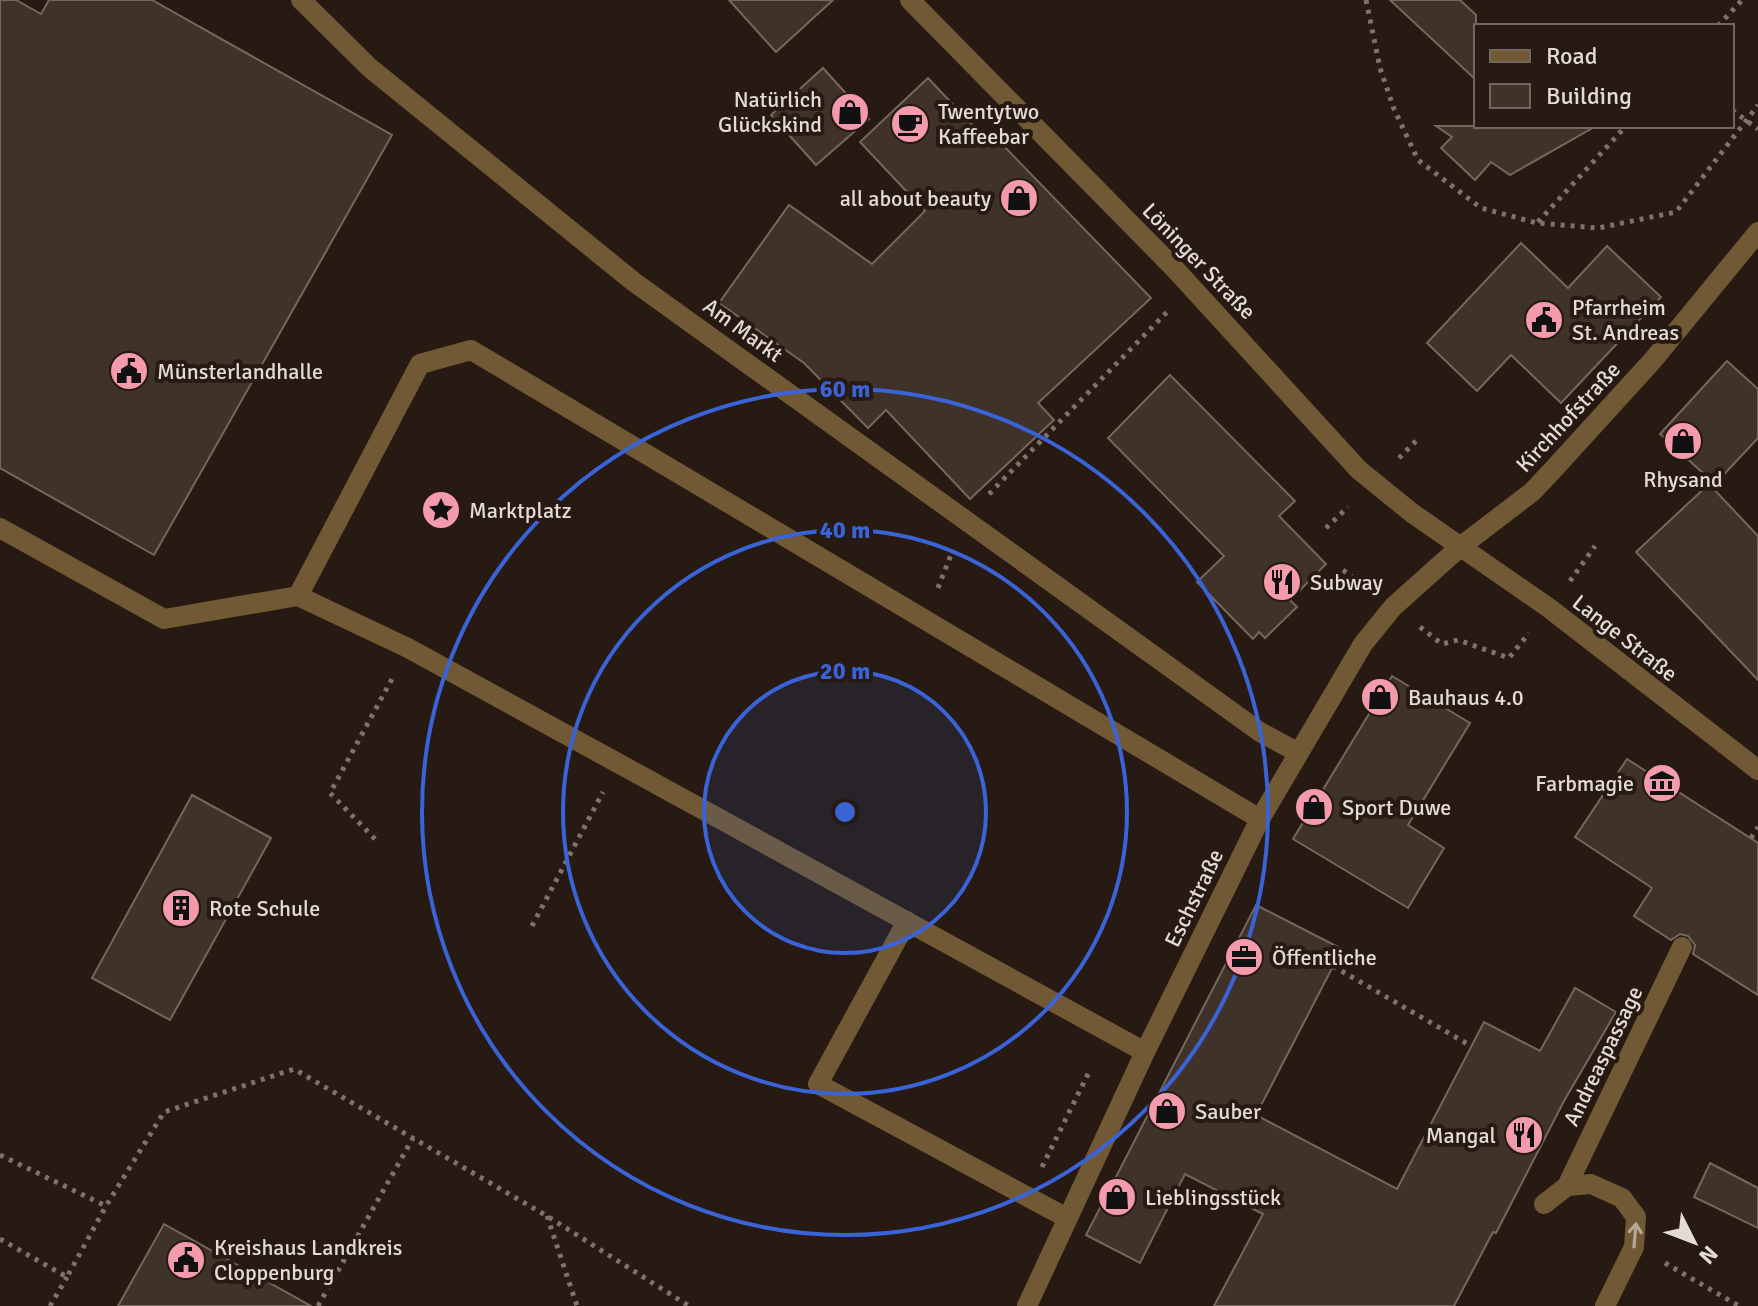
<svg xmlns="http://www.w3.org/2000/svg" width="1758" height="1306" font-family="Signika,sans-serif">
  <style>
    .building { fill: #3f3229; stroke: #76675d; stroke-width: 2 }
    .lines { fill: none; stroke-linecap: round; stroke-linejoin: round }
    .path { stroke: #7d726c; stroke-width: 5; stroke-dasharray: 4 6; stroke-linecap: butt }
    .minor { stroke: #715935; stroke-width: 20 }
    .oneway { stroke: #b6a796 }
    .ring { fill: none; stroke: #3b63d8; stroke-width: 4 }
    .labels { text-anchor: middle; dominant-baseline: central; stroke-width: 8; stroke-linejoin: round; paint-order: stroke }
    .poi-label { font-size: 22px; fill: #e4dbd6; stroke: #261a12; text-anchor: start }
    .street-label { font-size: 22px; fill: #e4dbd6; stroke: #261a12 }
    .centre { fill: #3b63d8; stroke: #261a12; stroke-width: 4 }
    .ring-label { font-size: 24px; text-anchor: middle; font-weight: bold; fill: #3b63d8; stroke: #261a12; stroke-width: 8; stroke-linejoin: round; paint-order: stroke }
  </style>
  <rect width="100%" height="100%" fill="#261a12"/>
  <path class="building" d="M 0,0 L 16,0 L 41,14 L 49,0 L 152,0 L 392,135 L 154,555 L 0,468 Z
    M 729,0 L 833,0 L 776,52 Z
    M 1390,0 L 1460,0 L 1476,15 L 1476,80 Z
    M 823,68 L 869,119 L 816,165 L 771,115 Z
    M 928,78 L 991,145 L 997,139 L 1151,298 L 1038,403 L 1054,420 L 970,499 L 886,410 L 868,428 L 804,363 L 719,303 L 789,205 L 872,264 L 925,211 L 860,142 Z
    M 1436,126 L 1596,126 L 1510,175 L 1491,162 L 1475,180 L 1441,148 L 1452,137 Z
    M 1521,243 L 1568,288 L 1607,246 L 1661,297 L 1561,403 L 1511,355 L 1477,391 L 1427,343 Z
    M 1727,361 L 1758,389 L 1758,438 L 1715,484 L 1660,434 Z
    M 1170,375 L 1295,501 L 1279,516 L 1326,564 L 1290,600 L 1297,607 L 1265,638 L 1259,632 L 1253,639 L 1197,582 L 1224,556 L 1108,438 Z
    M 1709,484 L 1758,536 L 1758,680 L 1636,552 Z
    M 1392,676 L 1470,723 L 1408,825 L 1444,848 L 1408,908 L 1293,839 Z
    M 1627,759 L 1758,843 L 1758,995 L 1693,954 L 1695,945 L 1688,936 L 1680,934 L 1671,940 L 1634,916 L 1652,888 L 1575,837 Z
    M 192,795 L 271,838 L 170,1020 L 92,978 Z
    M 1256,905 L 1342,949 L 1256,1115 L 1397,1189 L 1484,1022 L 1540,1051 L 1575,988 L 1616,1012 L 1564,1101 L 1496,1233 L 1493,1232 L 1454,1306 L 1214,1306 L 1263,1214 L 1185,1174 L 1140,1263 L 1086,1235 Z
    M 1710,1163 L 1758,1188 L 1758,1228 L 1694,1197 Z
    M 164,1224 L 311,1306 L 118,1306 Z"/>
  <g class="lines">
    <path class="path" d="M 1366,0 L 1380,68 L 1394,109 L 1418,160 L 1481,208 L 1537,223 L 1598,228 L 1676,212 L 1758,105
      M 1718,26 L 1742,0
      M 1732,110 L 1758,129
      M 1538,222 L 1626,126
      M 1399,458 L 1416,441
      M 989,494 L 1167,312
      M 1326,528 L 1348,507
      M 1343,570 L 1367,588
      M 1570,581 L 1595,546
      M 938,588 L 952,552
      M 1420,627 L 1442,644 L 1458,640 L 1509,658 L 1529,633
      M 1751,838 L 1758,827
      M 375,839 L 330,793 L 393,677
      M 532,926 L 603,792
      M 1333,966 L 1471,1046
      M 0,1155 L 106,1206 L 164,1112 L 294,1069 L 547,1216 L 689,1306
      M 1042,1167 L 1090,1070
      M 547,1216 L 577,1306
      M 0,1239 L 67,1277 L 106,1206
      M 1665,1263 L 1739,1306
      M 50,1306 L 67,1277
      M 318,1306 L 413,1138"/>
    <path class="minor" d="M 301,0 L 370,68 L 634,282 L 1260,732 L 1297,752
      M 910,0 L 1174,268 L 1359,470 L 1412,513 L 1549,608 L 1758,770
      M 0,528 L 164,619 L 298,596 L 408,648 L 1145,1052
      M 298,596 L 420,364 L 471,350 L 1260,819
      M 907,921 L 818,1084 L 1067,1218
      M 1567,1186 L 1682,947
      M 1544,1204 L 1567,1186 L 1591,1184 L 1622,1198 L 1636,1217 L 1634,1247 L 1605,1306
      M 1027,1306 L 1145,1052 L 1260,819 L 1363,644 L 1393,607 L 1460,547 L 1532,492 L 1551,472 L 1653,360 L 1758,232"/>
  </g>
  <defs><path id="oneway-shaft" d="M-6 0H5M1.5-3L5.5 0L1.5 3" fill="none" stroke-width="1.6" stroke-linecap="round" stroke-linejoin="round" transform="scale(2)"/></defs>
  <use class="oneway" href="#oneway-shaft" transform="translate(1635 1235) rotate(-85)"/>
  <circle cx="845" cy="812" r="141" fill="#3b63d8" fill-opacity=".12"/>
  <g class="ring">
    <circle cx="845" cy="812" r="141"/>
    <circle cx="845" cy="812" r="282"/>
    <circle cx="845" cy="812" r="423"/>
  </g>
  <defs>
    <symbol id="shop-disc" viewBox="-11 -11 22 22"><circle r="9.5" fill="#f39aac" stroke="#261a12"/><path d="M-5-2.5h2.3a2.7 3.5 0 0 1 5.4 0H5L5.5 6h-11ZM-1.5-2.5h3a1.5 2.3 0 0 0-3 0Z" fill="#111"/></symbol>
    <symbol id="cafe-disc" viewBox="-11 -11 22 22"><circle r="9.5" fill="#f39aac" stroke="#261a12"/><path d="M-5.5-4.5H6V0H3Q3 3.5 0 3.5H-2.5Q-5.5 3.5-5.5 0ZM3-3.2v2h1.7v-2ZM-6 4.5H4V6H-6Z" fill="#111"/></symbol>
    <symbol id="civic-disc" viewBox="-11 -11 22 22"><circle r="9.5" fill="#f39aac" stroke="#261a12"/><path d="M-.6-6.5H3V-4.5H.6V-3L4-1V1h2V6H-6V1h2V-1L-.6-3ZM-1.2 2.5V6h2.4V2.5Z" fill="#111"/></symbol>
    <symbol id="sight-disc" viewBox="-11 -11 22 22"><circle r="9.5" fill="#f39aac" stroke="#261a12"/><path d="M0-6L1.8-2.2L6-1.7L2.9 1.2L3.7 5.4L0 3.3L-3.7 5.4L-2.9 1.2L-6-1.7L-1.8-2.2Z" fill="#111"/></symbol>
    <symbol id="restaurant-disc" viewBox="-11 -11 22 22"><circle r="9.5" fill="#f39aac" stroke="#261a12"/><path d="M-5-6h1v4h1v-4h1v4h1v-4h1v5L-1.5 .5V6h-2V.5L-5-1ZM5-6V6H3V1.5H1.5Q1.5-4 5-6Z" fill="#111"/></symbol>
    <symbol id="museum-disc" viewBox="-11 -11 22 22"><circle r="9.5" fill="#f39aac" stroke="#261a12"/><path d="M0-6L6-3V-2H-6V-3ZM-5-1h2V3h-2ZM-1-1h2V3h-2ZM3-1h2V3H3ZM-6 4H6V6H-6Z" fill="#111"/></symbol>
    <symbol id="building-disc" viewBox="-11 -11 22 22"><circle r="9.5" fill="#f39aac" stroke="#261a12"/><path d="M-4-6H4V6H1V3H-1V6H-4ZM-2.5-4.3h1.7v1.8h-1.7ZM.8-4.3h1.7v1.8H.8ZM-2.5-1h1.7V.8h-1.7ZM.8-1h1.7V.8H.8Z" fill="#111"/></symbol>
    <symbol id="office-disc" viewBox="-11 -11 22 22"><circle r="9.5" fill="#f39aac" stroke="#261a12"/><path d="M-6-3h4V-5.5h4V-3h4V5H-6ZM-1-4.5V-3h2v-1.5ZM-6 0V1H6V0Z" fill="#111"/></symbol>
  </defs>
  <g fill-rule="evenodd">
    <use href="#shop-disc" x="828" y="90" width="44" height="44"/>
    <use href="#cafe-disc" x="888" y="102" width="44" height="44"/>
    <use href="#shop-disc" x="997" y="176" width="44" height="44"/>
    <use href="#civic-disc" x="1522" y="298" width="44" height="44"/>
    <use href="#civic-disc" x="107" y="349" width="44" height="44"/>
    <use href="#shop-disc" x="1661" y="419" width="44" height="44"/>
    <use href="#sight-disc" x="419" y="488" width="44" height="44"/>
    <use href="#restaurant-disc" x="1260" y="560" width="44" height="44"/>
    <use href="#shop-disc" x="1358" y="675" width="44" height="44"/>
    <use href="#museum-disc" x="1640" y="761" width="44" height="44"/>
    <use href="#shop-disc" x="1292" y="785" width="44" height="44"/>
    <use href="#building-disc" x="159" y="886" width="44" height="44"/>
    <use href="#office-disc" x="1222" y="935" width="44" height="44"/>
    <use href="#shop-disc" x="1145" y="1089" width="44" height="44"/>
    <use href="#restaurant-disc" x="1502" y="1113" width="44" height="44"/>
    <use href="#shop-disc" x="1095" y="1175" width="44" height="44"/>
    <use href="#civic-disc" x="164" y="1238" width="44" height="44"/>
  </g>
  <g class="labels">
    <g class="poi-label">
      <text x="822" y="99" text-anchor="end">Natürlich<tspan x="822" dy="25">Glückskind</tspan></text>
      <text x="938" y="111">Twentytwo<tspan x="938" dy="25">Kaffeebar</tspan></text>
      <text x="991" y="198" text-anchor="end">all about beauty</text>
      <text x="1572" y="307">Pfarrheim<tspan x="1572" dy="25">St. Andreas</tspan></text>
      <text x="157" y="371">Münsterlandhalle</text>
      <text x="1683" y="479" text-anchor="middle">Rhysand</text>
      <text x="469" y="510">Marktplatz</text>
      <text x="1310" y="582">Subway</text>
      <text x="1408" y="697">Bauhaus 4.0</text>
      <text x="1634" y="783" text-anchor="end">Farbmagie</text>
      <text x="1342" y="807">Sport Duwe</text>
      <text x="209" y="908">Rote Schule</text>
      <text x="1272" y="957">Öffentliche</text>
      <text x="1195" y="1111">Sauber</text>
      <text x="1496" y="1135" text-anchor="end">Mangal</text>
      <text x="1145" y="1197">Lieblingsstück</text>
      <text x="214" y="1247">Kreishaus Landkreis<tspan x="214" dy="25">Cloppenburg</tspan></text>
    </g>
    <g class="street-label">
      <text transform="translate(1199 261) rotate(46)">Löninger Straße</text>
      <text transform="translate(743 330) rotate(36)">Am Markt</text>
      <text transform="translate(1568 417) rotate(-47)">Kirchhofstraße</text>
      <text transform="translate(1625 638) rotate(38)">Lange Straße</text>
      <text transform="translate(1194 898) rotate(-64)">Eschstraße</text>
      <text transform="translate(1603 1056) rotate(-64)">Andreaspassage</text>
    </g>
  </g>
  <circle cx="845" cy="812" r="12" class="centre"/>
  <g class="ring-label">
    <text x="845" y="397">60 m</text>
    <text x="845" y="538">40 m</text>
    <text x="845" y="679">20 m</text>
  </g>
  <rect x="1474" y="24" width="260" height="104" fill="#261a12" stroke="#726760" stroke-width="2"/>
  <rect x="1490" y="50" width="40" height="12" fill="#715935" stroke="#726760" stroke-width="2"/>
  <text x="1546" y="64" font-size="24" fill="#e4dbd6">Road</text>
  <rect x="1490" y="84" width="40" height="24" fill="#3f3229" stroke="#726760" stroke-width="2"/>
  <text x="1546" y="104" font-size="24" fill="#e4dbd6">Building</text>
  <g transform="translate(1694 1242) rotate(132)" stroke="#261a12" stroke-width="6" paint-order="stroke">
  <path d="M0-6L14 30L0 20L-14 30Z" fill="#e4dbd6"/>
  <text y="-12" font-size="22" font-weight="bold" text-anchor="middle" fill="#e4dbd6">N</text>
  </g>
</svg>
